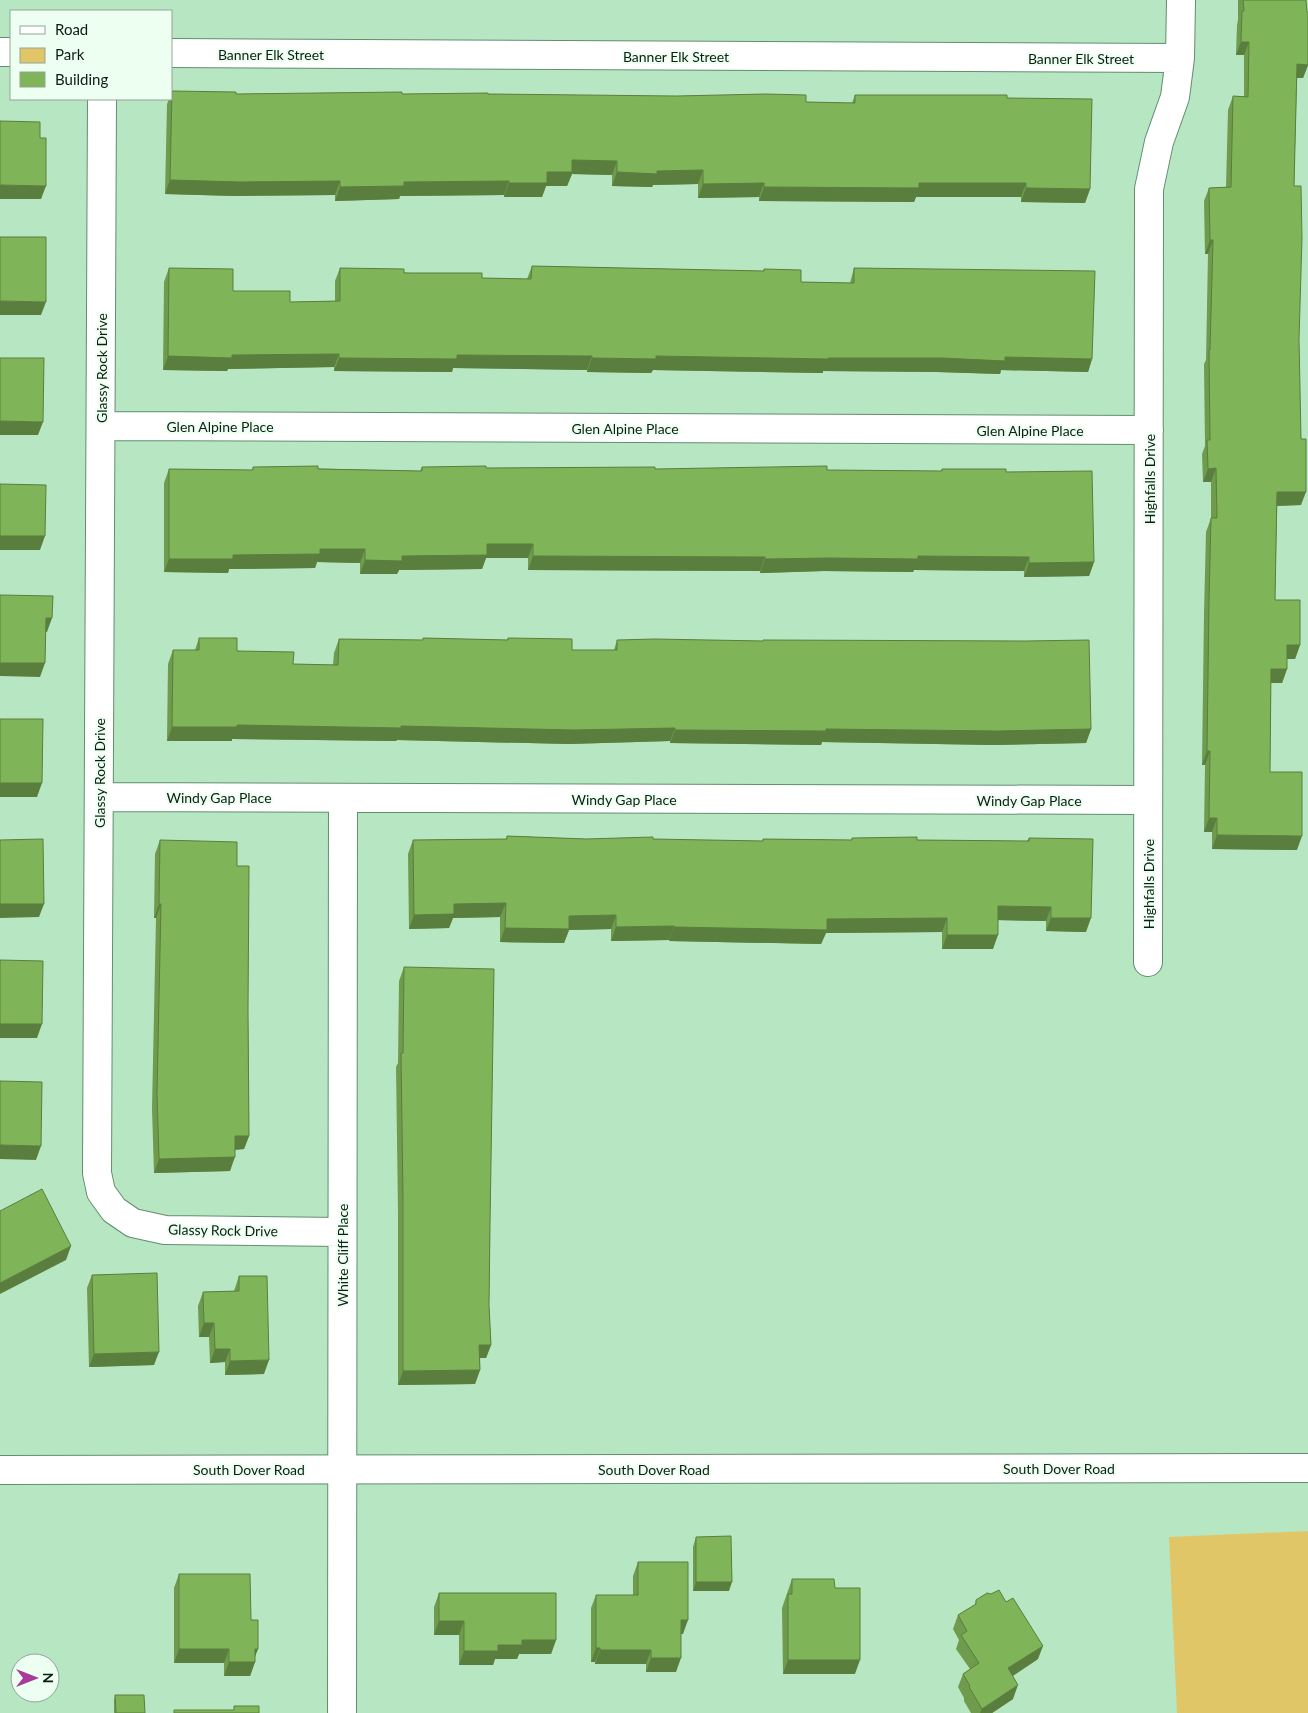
<svg xmlns="http://www.w3.org/2000/svg" width="1308" height="1713" font-family="Lato,sans-serif">
  <style>
    .green { fill: #e1c668 }
    .lines { fill: none; stroke-linecap: round; stroke-linejoin: round }
    .minor-casing { stroke: #628e6f; stroke-width: 30 }
    .tertiary-casing { stroke: #628e6f; stroke-width: 30 }
    .minor { stroke: #fff; stroke-width: 28 }
    .tertiary { stroke: #fff; stroke-width: 28 }
    .wall { fill: #6e9b4c }
    .shaded-wall { fill: #5a7e3e }
    .building { fill: #80b458; stroke: #5a7e3e }
    .labels { text-anchor: middle; dominant-baseline: central; stroke-width: 4; stroke-linejoin: round; paint-order: stroke }
    .street-label { font-size: 14px; fill: #0d1f13; stroke: #ecfff1 }
  </style>
  <rect width="100%" height="100%" fill="#b7e6c3"/>
  <path class="green" d="M 1308,1531 L 1308,1713 L 1177,1713 L 1169,1537 Z"/>
  <g class="lines">
    <defs>
      <path id="minor" d="M 0,52 L 11,52
        M 171,53 L 1180,58
        M 102,99 L 97,1173 L 101,1192 L 114,1210 L 133,1223 L 165,1230 L 342,1232
        M 101,426 L 1149,430
        M 99,797 L 1148,800
        M 1148,962 L 1149,189 L 1159,142 L 1175,97 L 1180,58 L 1181,0
        M 342,1713 L 343,798"/>
      <path id="tertiary" d="M 0,1470 L 1308,1468"/>
    </defs>
    <use href="#minor" class="minor-casing"/>
    <use href="#tertiary" class="tertiary-casing"/>
    <use href="#minor" class="minor"/>
    <use href="#tertiary" class="tertiary"/>
  </g>
  <path class="wall" d="M 1238,0 L 1306,0 L 1307,12 L 1308,12 L 1308,65 L 1303,78 L 1297,78 L 1294,186 L 1299,339 L 1301,505 L 1277,506 L 1275,600 L 1300,645 L 1295,659 L 1287,659 L 1287,669 L 1282,683 L 1271,683 L 1270,772 L 1297,850 L 1212,849 L 1212,832 L 1204,832 L 1205,765 L 1202,765 L 1204,614 L 1206,532 L 1211,518 L 1211,482 L 1203,482 L 1202,454 L 1205,446 L 1204,364 L 1206,360 L 1208,254 L 1205,254 L 1204,201 L 1209,188 L 1226,187 L 1228,110 L 1233,96 L 1244,96 L 1244,55 L 1236,55 L 1237,25 L 1238,20 Z
    M 172,91 L 236,94 L 488,94 L 852,103 L 855,95 L 1007,98 L 1090,189 L 1085,203 L 1021,202 L 1021,197 L 916,197 L 914,202 L 759,201 L 759,197 L 698,198 L 698,184 L 653,185 L 652,187 L 612,186 L 612,175 L 572,174 L 567,186 L 546,186 L 542,197 L 504,197 L 504,195 L 400,196 L 399,199 L 335,201 L 335,195 L 236,196 L 165,194 L 167,104 L 169,99 L 171,99 L 171,93 Z
    M 532,266 L 763,271 L 764,269 L 801,282 L 850,283 L 854,268 L 1092,359 L 1088,372 L 1001,370 L 1000,374 L 937,372 L 823,371 L 823,373 L 653,370 L 651,373 L 587,372 L 587,370 L 453,368 L 452,372 L 334,371 L 334,367 L 228,369 L 227,371 L 163,370 L 164,282 L 169,268 L 233,291 L 290,302 L 335,301 L 335,281 L 340,268 L 482,278 L 527,279 Z
    M 253,467 L 420,471 L 422,467 L 486,468 L 941,471 L 942,469 L 1006,472 L 1094,562 L 1089,576 L 1024,577 L 1024,571 L 914,570 L 913,572 L 824,571 L 760,573 L 760,571 L 528,570 L 528,558 L 486,558 L 482,569 L 399,570 L 397,574 L 360,574 L 360,563 L 317,562 L 315,568 L 229,569 L 228,573 L 164,572 L 164,483 L 169,469 L 252,470 Z
    M 199,638 L 237,651 L 293,664 L 333,665 L 334,653 L 339,639 L 423,640 L 423,638 L 507,640 L 508,638 L 572,650 L 614,650 L 617,640 L 763,641 L 763,640 L 1091,729 L 1086,743 L 993,745 L 822,742 L 821,745 L 670,743 L 670,741 L 569,744 L 397,740 L 396,741 L 232,739 L 232,741 L 167,741 L 168,664 L 173,650 L 195,650 Z
    M 507,836 L 586,839 L 762,841 L 763,839 L 851,840 L 852,838 L 917,840 L 1027,841 L 1029,838 L 1086,932 L 1046,931 L 1046,921 L 998,920 L 993,949 L 942,949 L 942,932 L 826,933 L 821,944 L 669,941 L 669,940 L 611,941 L 611,929 L 569,930 L 564,943 L 500,942 L 500,917 L 453,918 L 449,928 L 409,929 L 408,854 L 413,840 L 506,839 Z
    M 160,840 L 237,866 L 248,1010 L 249,1136 L 244,1149 L 235,1150 L 230,1171 L 154,1173 L 152,1109 L 156,918 L 154,918 L 155,854 Z
    M 404,967 L 490,1225 L 489,1305 L 491,1345 L 486,1358 L 480,1358 L 480,1370 L 475,1384 L 398,1385 L 398,1212 L 396,1067 L 398,1063 L 399,981 Z
    M 92,1275 L 154,1365 L 89,1367 L 87,1288 Z
    M 239,1276 L 264,1374 L 225,1375 L 225,1362 L 210,1363 L 209,1337 L 199,1337 L 198,1306 L 203,1292 L 234,1291 Z
    M 696,1537 L 729,1591 L 693,1591 L 693,1547 Z
    M 638,1562 L 683,1634 L 681,1634 L 676,1672 L 646,1672 L 646,1664 L 595,1664 L 595,1662 L 591,1662 L 591,1608 L 596,1595 L 633,1595 L 633,1576 Z
    M 179,1574 L 251,1620 L 258,1649 L 255,1655 L 255,1662 L 250,1676 L 224,1676 L 224,1663 L 174,1663 L 174,1588 Z
    M 792,1579 L 835,1588 L 855,1674 L 783,1674 L 782,1608 Z
    M 439,1593 L 556,1640 L 551,1654 L 519,1654 L 517,1659 L 495,1659 L 493,1665 L 459,1665 L 459,1635 L 434,1635 L 434,1607 Z
    M 976,1600 L 1038,1659 L 1013,1676 L 1013,1699 L 992,1713 L 971,1713 L 964,1701 L 964,1698 L 958,1687 L 963,1674 L 970,1669 L 956,1649 L 959,1640 L 953,1629 L 958,1615 L 975,1605 Z
    M 115,1695 L 145,1713 L 114,1713 L 114,1700 Z"/>
  <path class="shaded-wall" d="M 1241,42 L 1249,42 L 1244,55 L 1236,55 Z
    M 1297,64 L 1308,65 L 1303,78 L 1292,78 Z
    M 572,160 L 617,161 L 612,175 L 572,174 L 567,186 L 546,186 L 542,197 L 504,197 L 509,183 L 547,172 Z
    M 703,170 L 698,184 L 653,185 L 652,187 L 612,186 L 617,172 Z
    M 170,180 L 340,181 L 335,195 L 236,196 L 165,194 Z
    M 509,181 L 504,195 L 400,196 L 399,199 L 335,201 L 340,187 L 404,182 Z
    M 764,183 L 759,197 L 698,198 L 703,184 Z
    M 919,183 L 1026,183 L 1021,197 L 916,197 L 914,202 L 759,201 L 764,187 Z
    M 0,185 L 46,186 L 41,199 L 0,199 Z
    M 1026,188 L 1090,189 L 1085,203 L 1021,202 Z
    M 1210,240 L 1213,240 L 1208,254 L 1205,254 Z
    M 0,301 L 46,302 L 41,315 L 0,315 Z
    M 339,354 L 334,367 L 228,369 L 227,371 L 163,370 L 168,356 Z
    M 457,355 L 592,356 L 587,370 L 453,368 L 452,372 L 334,371 L 339,358 Z
    M 656,356 L 828,358 L 1005,357 L 1092,359 L 1088,372 L 1001,370 L 1000,374 L 937,372 L 823,371 L 823,373 L 653,370 L 651,373 L 587,372 L 592,358 Z
    M 0,421 L 43,422 L 38,435 L 0,435 Z
    M 1216,468 L 1211,482 L 1203,482 L 1208,469 Z
    M 1277,492 L 1306,492 L 1301,505 L 1272,506 Z
    M 0,536 L 45,536 L 40,550 L 0,550 Z
    M 487,544 L 533,544 L 528,558 L 486,558 L 482,569 L 399,570 L 397,574 L 360,574 L 365,560 L 402,556 Z
    M 320,549 L 365,549 L 360,563 L 317,562 L 315,568 L 229,569 L 228,573 L 164,572 L 169,559 L 233,555 Z
    M 533,556 L 765,557 L 760,571 L 528,570 Z
    M 918,556 L 1029,557 L 1024,571 L 914,570 L 913,572 L 824,571 L 760,573 L 765,559 Z
    M 1094,562 L 1089,576 L 1024,577 L 1029,563 Z
    M 46,618 L 52,618 L 47,632 L 41,632 Z
    M 1287,645 L 1300,645 L 1295,659 L 1282,659 Z
    M 0,663 L 45,663 L 40,677 L 0,676 Z
    M 1271,669 L 1287,669 L 1282,683 L 1266,683 Z
    M 237,725 L 401,726 L 675,728 L 670,741 L 569,744 L 397,740 L 396,741 L 232,739 L 232,741 L 167,741 L 172,727 Z
    M 826,729 L 1091,729 L 1086,743 L 993,745 L 822,742 L 821,745 L 670,743 L 675,730 Z
    M 1207,751 L 1210,751 L 1205,765 L 1202,765 Z
    M 0,783 L 42,783 L 37,797 L 0,797 Z
    M 1209,818 L 1217,818 L 1212,832 L 1204,832 Z
    M 1217,835 L 1302,836 L 1297,850 L 1212,849 Z
    M 506,903 L 500,917 L 453,918 L 449,928 L 409,929 L 414,915 L 454,904 Z
    M 0,904 L 44,904 L 39,917 L 0,918 Z
    M 159,904 L 161,904 L 156,918 L 154,918 Z
    M 998,906 L 1051,907 L 1046,921 L 993,920 Z
    M 616,915 L 611,929 L 569,930 L 564,943 L 500,942 L 505,928 L 569,916 Z
    M 947,918 L 942,932 L 826,933 L 821,944 L 669,941 L 674,927 L 827,919 Z
    M 1051,918 L 1091,918 L 1086,932 L 1046,931 Z
    M 674,926 L 669,940 L 611,941 L 616,927 Z
    M 947,935 L 998,935 L 993,949 L 942,949 Z
    M 0,1024 L 42,1024 L 37,1038 L 0,1038 Z
    M 235,1136 L 249,1136 L 244,1149 L 230,1150 Z
    M 0,1145 L 41,1146 L 36,1160 L 0,1159 Z
    M 235,1157 L 230,1171 L 154,1173 L 159,1159 Z
    M 71,1246 L 66,1260 L 0,1294 L 0,1283 Z
    M 204,1323 L 214,1323 L 209,1337 L 199,1337 Z
    M 479,1345 L 491,1345 L 486,1358 L 474,1358 Z
    M 215,1349 L 230,1349 L 225,1362 L 210,1363 Z
    M 159,1352 L 154,1365 L 89,1367 L 94,1354 Z
    M 269,1360 L 264,1374 L 225,1375 L 230,1361 Z
    M 480,1370 L 475,1384 L 398,1385 L 403,1371 Z
    M 696,1582 L 732,1582 L 729,1591 L 693,1591 Z
    M 681,1620 L 688,1620 L 683,1634 L 676,1634 Z
    M 439,1621 L 464,1621 L 459,1635 L 434,1635 Z
    M 522,1640 L 556,1640 L 551,1654 L 519,1654 L 517,1659 L 495,1659 L 493,1665 L 459,1665 L 464,1651 Z
    M 1043,1646 L 1038,1659 L 1003,1682 L 1008,1668 Z
    M 596,1648 L 600,1648 L 595,1662 L 591,1662 Z
    M 179,1649 L 229,1649 L 224,1663 L 174,1663 Z
    M 255,1649 L 258,1649 L 253,1662 L 255,1662 L 250,1676 L 224,1676 L 229,1662 Z
    M 600,1650 L 651,1650 L 646,1664 L 595,1664 Z
    M 651,1658 L 681,1658 L 676,1672 L 646,1672 Z
    M 788,1660 L 860,1660 L 855,1674 L 783,1674 Z
    M 1018,1685 L 1013,1699 L 992,1713 L 980,1713 L 982,1709 Z"/>
  <path class="building" d="M 1243,0 L 1306,0 L 1307,12 L 1308,12 L 1308,65 L 1297,64 L 1294,186 L 1301,186 L 1302,238 L 1299,339 L 1301,439 L 1306,439 L 1306,492 L 1277,492 L 1275,600 L 1300,600 L 1300,645 L 1287,645 L 1287,669 L 1271,669 L 1270,772 L 1302,772 L 1302,836 L 1217,835 L 1217,818 L 1209,818 L 1210,751 L 1207,751 L 1209,600 L 1211,518 L 1217,518 L 1216,468 L 1208,469 L 1207,440 L 1210,440 L 1209,350 L 1210,350 L 1213,240 L 1210,240 L 1209,188 L 1231,187 L 1233,96 L 1248,97 L 1249,42 L 1241,42 L 1242,11 L 1244,11 Z
    M 172,91 L 236,92 L 236,94 L 402,92 L 402,94 L 488,93 L 488,94 L 676,96 L 766,94 L 806,95 L 806,102 L 855,103 L 855,95 L 1007,95 L 1007,98 L 1092,99 L 1090,189 L 1026,188 L 1026,183 L 919,183 L 919,188 L 764,187 L 764,183 L 703,184 L 703,170 L 657,171 L 657,174 L 617,172 L 617,161 L 572,160 L 572,172 L 547,172 L 547,183 L 509,183 L 509,181 L 404,182 L 404,186 L 340,187 L 340,181 L 241,182 L 170,180 Z
    M 0,121 L 40,122 L 40,138 L 46,138 L 46,186 L 0,185 Z
    M 0,237 L 46,237 L 46,302 L 0,301 Z
    M 532,266 L 764,271 L 764,269 L 801,270 L 801,282 L 854,283 L 854,268 L 1095,271 L 1092,359 L 1005,357 L 1005,361 L 942,358 L 828,358 L 828,359 L 656,356 L 656,359 L 592,358 L 592,356 L 457,355 L 457,359 L 339,358 L 339,354 L 232,355 L 232,358 L 168,356 L 169,268 L 233,269 L 233,291 L 290,291 L 290,302 L 340,301 L 340,268 L 404,269 L 404,273 L 482,273 L 482,278 L 531,279 Z
    M 0,358 L 44,358 L 43,422 L 0,421 Z
    M 318,466 L 318,469 L 422,471 L 422,467 L 486,466 L 486,468 L 655,467 L 655,469 L 827,466 L 827,470 L 942,471 L 942,469 L 1006,469 L 1006,472 L 1092,471 L 1094,562 L 1029,563 L 1029,557 L 918,556 L 918,559 L 829,558 L 765,559 L 765,557 L 533,556 L 533,544 L 487,544 L 487,555 L 402,556 L 402,561 L 365,560 L 365,549 L 320,549 L 320,554 L 233,555 L 233,559 L 169,559 L 169,469 L 253,470 L 253,467 Z
    M 0,484 L 46,485 L 45,536 L 0,536 Z
    M 0,595 L 53,596 L 52,618 L 46,618 L 45,663 L 0,663 Z
    M 199,638 L 237,638 L 237,651 L 294,652 L 293,664 L 338,665 L 339,639 L 423,640 L 423,638 L 508,640 L 508,638 L 572,639 L 572,650 L 617,650 L 617,640 L 655,639 L 763,641 L 763,640 L 1026,641 L 1089,640 L 1091,729 L 998,731 L 826,729 L 826,731 L 675,730 L 675,728 L 574,730 L 401,726 L 401,728 L 237,725 L 237,727 L 172,727 L 173,650 L 199,650 Z
    M 0,719 L 43,719 L 42,783 L 0,783 Z
    M 507,836 L 586,839 L 653,837 L 653,839 L 763,841 L 763,839 L 852,840 L 852,838 L 917,837 L 917,840 L 1029,841 L 1029,838 L 1093,839 L 1091,918 L 1051,918 L 1051,907 L 998,906 L 998,935 L 947,935 L 947,918 L 827,919 L 827,930 L 674,927 L 674,926 L 616,927 L 616,915 L 569,916 L 569,929 L 505,928 L 506,903 L 454,904 L 454,914 L 414,915 L 413,840 L 507,839 Z
    M 43,839 L 44,904 L 0,904 L 0,840 Z
    M 160,840 L 237,842 L 237,866 L 249,866 L 248,1010 L 249,1136 L 235,1136 L 235,1157 L 159,1159 L 157,1095 L 161,904 L 159,904 Z
    M 0,960 L 43,961 L 42,1024 L 0,1024 Z
    M 404,967 L 494,969 L 490,1225 L 489,1305 L 491,1345 L 479,1345 L 480,1370 L 403,1371 L 403,1198 L 401,1053 L 403,1053 Z
    M 0,1081 L 42,1082 L 41,1146 L 0,1145 Z
    M 42,1189 L 71,1246 L 0,1283 L 0,1211 Z
    M 157,1273 L 159,1352 L 94,1354 L 92,1275 Z
    M 239,1276 L 267,1276 L 269,1360 L 230,1361 L 230,1349 L 215,1349 L 214,1323 L 204,1323 L 203,1292 L 239,1291 Z
    M 731,1536 L 732,1582 L 696,1582 L 696,1537 Z
    M 638,1562 L 688,1562 L 688,1620 L 681,1620 L 681,1658 L 651,1658 L 651,1650 L 600,1650 L 600,1648 L 596,1648 L 596,1595 L 638,1595 Z
    M 179,1574 L 250,1574 L 251,1620 L 258,1620 L 258,1649 L 255,1649 L 255,1662 L 229,1662 L 229,1649 L 179,1649 Z
    M 792,1579 L 834,1579 L 835,1588 L 860,1588 L 860,1660 L 788,1660 L 788,1594 L 792,1594 Z
    M 999,1590 L 1006,1602 L 1013,1598 L 1043,1646 L 1008,1668 L 1018,1685 L 982,1709 L 969,1687 L 970,1686 L 963,1674 L 979,1663 L 961,1635 L 967,1631 L 958,1615 L 976,1604 L 976,1600 L 987,1593 L 991,1594 Z
    M 439,1593 L 556,1593 L 556,1640 L 522,1640 L 522,1645 L 498,1645 L 498,1651 L 464,1651 L 464,1621 L 439,1621 Z
    M 115,1695 L 144,1695 L 145,1713 L 116,1713 Z
    M 234,1706 L 259,1706 L 259,1713 L 174,1713 L 174,1710 L 234,1710 Z"/>
  <g class="labels">
    <g class="street-label">
      <text x="271" y="54">Banner Elk Street</text>
      <text x="676" y="56">Banner Elk Street</text>
      <text x="1081" y="58">Banner Elk Street</text>
      <text transform="translate(101 368) rotate(-90)">Glassy Rock Drive</text>
      <text x="220" y="426">Glen Alpine Place</text>
      <text x="625" y="428">Glen Alpine Place</text>
      <text x="1030" y="430">Glen Alpine Place</text>
      <text transform="translate(1149 479) rotate(-90)">Highfalls Drive</text>
      <text transform="translate(99 773) rotate(-90)">Glassy Rock Drive</text>
      <text x="219" y="797">Windy Gap Place</text>
      <text x="624" y="799">Windy Gap Place</text>
      <text x="1029" y="800">Windy Gap Place</text>
      <text transform="translate(1148 884) rotate(-90)">Highfalls Drive</text>
      <text transform="translate(223 1230) rotate(1)">Glassy Rock Drive</text>
      <text transform="translate(342 1255) rotate(-90)">White Cliff Place</text>
      <text x="1059" y="1468">South Dover Road</text>
      <text x="249" y="1469">South Dover Road</text>
      <text x="654" y="1469">South Dover Road</text>
    </g>
  </g>
  <rect x="10" y="10" width="162" height="90" fill="#ecfff1" stroke="#93a598"/>
  <rect x="20" y="26" width="25" height="8" fill="#ffffff" stroke="#93a598"/>
  <text x="55" y="35" font-size="15" fill="#0d1f13">Road</text>
  <rect x="20" y="48" width="25" height="15" fill="#e1c668" stroke="#93a598"/>
  <text x="55" y="60" font-size="15" fill="#0d1f13">Park</text>
  <rect x="20" y="72" width="25" height="15" fill="#80b458" stroke="#93a598"/>
  <text x="55" y="85" font-size="15" fill="#0d1f13">Building</text>
  <g transform="translate(35 1678) rotate(90)"><circle r="24" fill="#ecfff1" stroke="#93a598"/>
  <path d="M0-4L9 19L0 12L-9 19Z" fill="#a83b9a"/>
  <text y="-8" font-size="14" font-weight="bold" text-anchor="middle" fill="#0d1f13">N</text>
  </g>
</svg>
